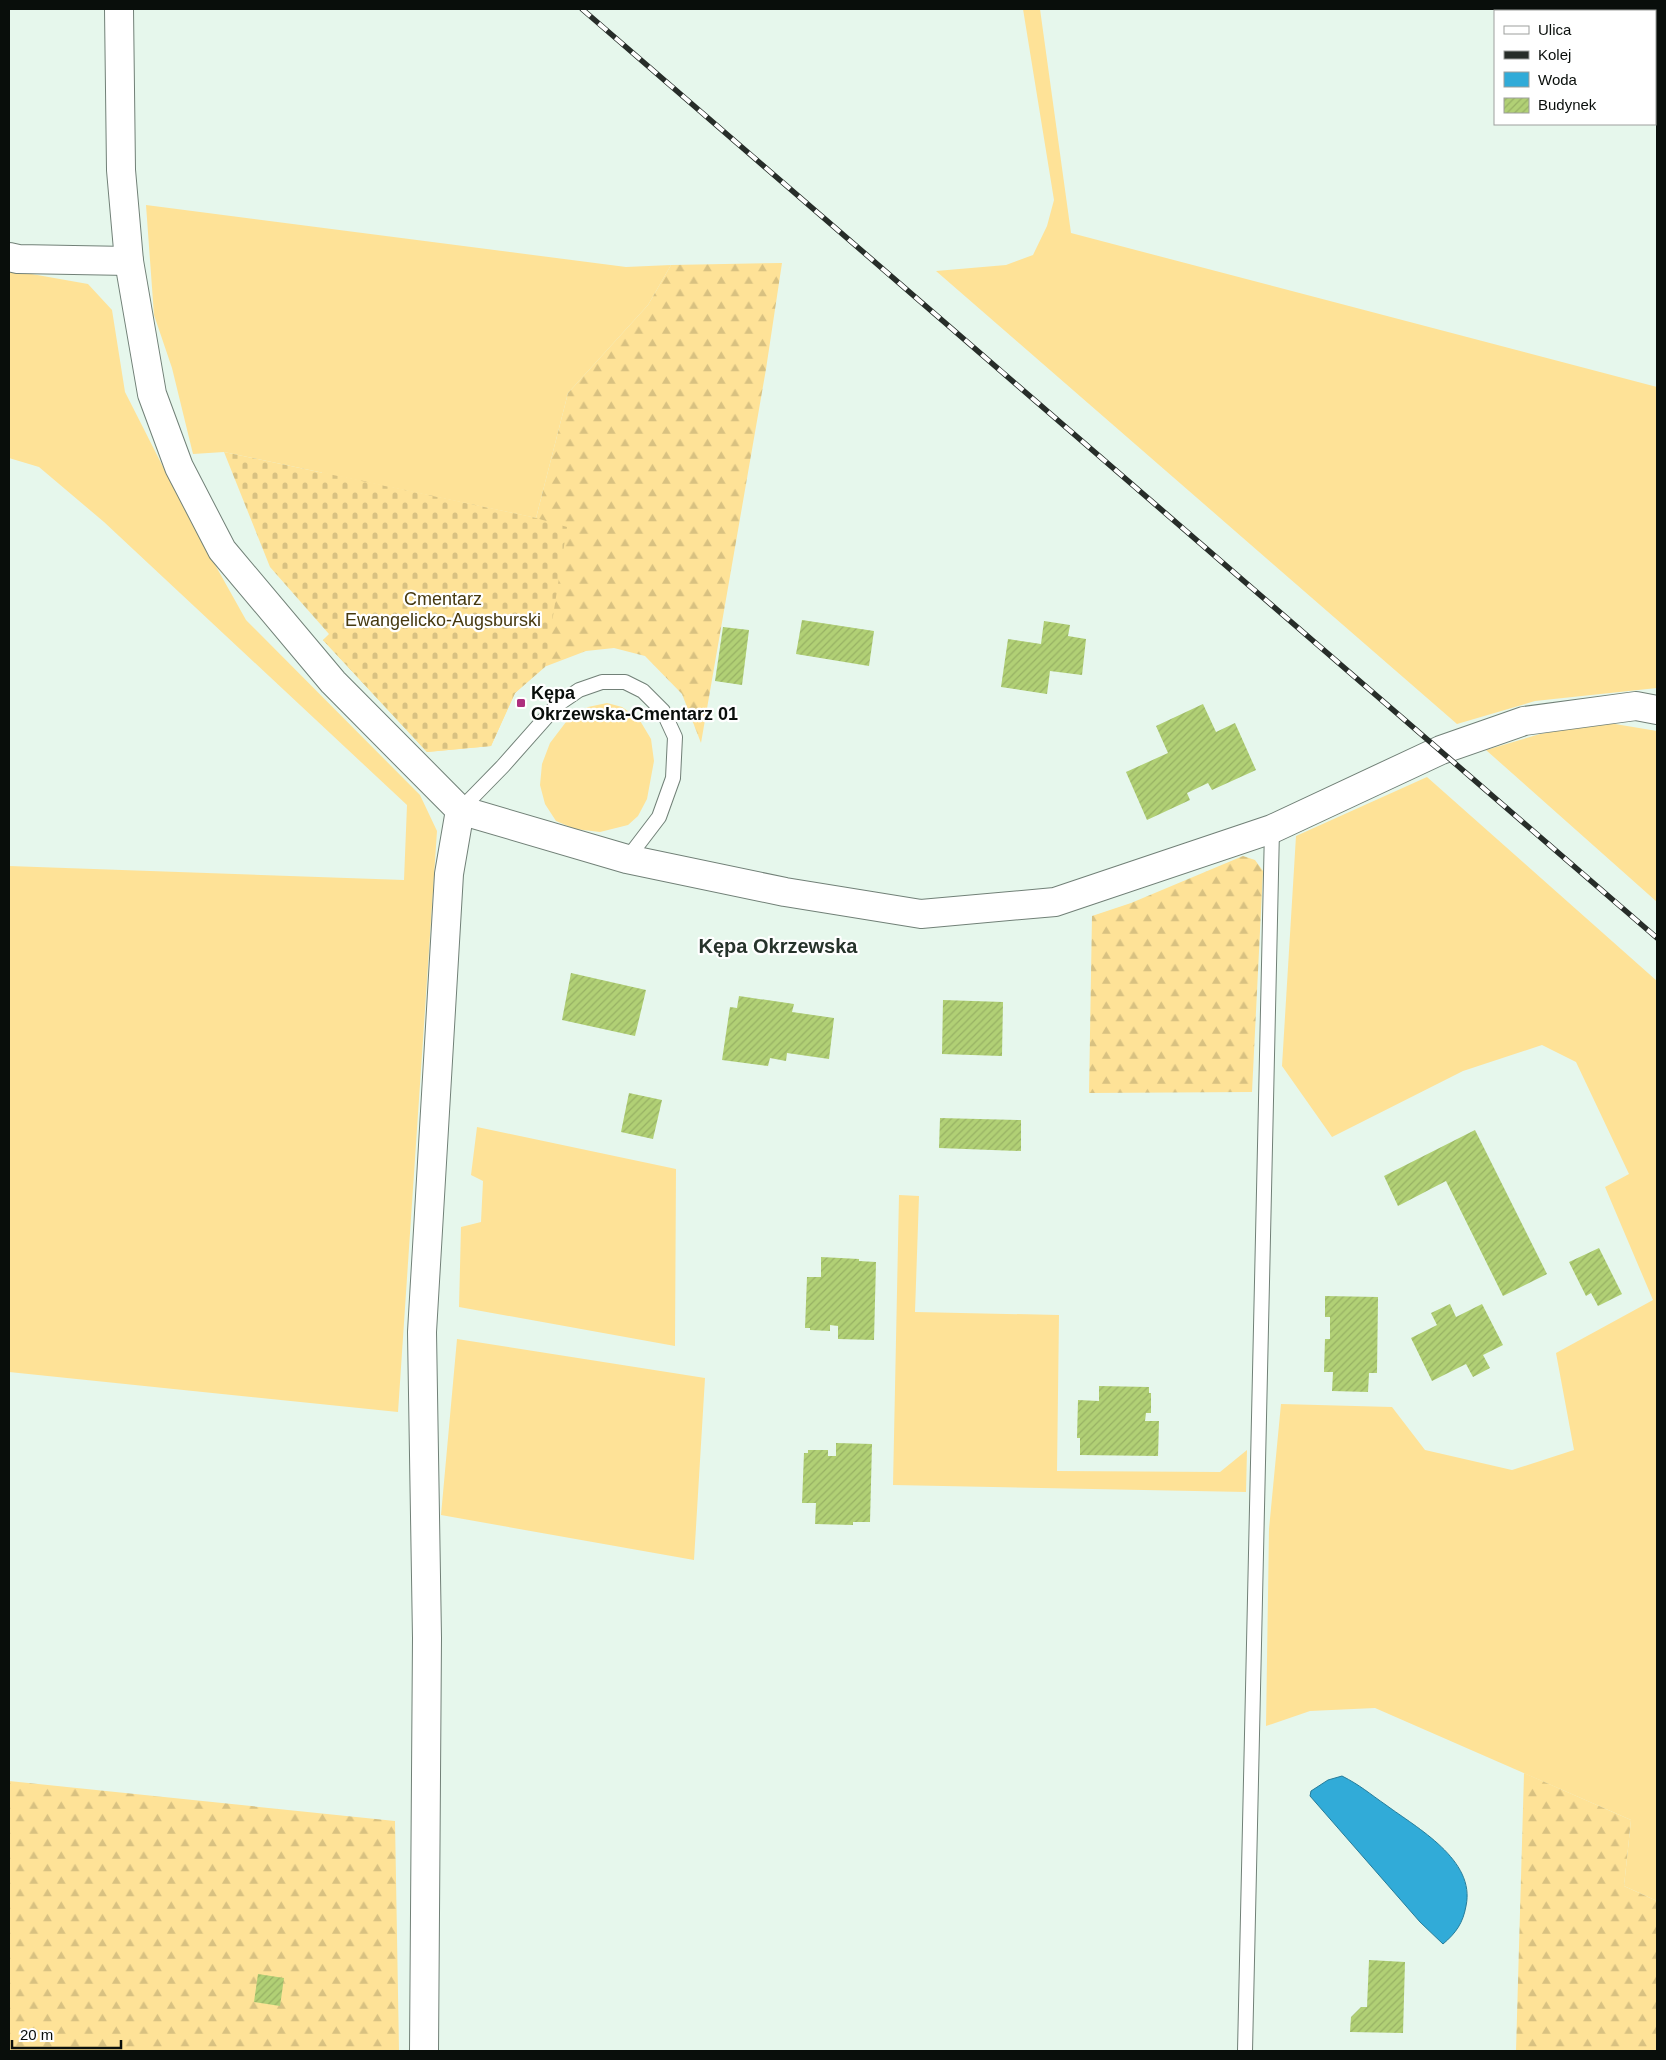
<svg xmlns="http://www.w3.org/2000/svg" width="1666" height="2060" font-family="Helvetica,sans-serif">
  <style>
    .grass { fill: #fee297 }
    .forest { fill: url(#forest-firs) }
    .cemetery { fill: url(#cemetery-stones) }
    .water { fill: #31abd8; stroke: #257c9a }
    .building { fill: url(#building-hatch) }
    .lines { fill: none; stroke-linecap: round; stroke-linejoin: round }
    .service-casing { stroke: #718077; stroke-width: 16 }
    .minor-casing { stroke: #718077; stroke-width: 30 }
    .tertiary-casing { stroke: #718077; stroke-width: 30 }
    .service { stroke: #fff; stroke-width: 14 }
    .minor { stroke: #fff; stroke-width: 28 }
    .tertiary { stroke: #fff; stroke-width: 28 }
    .rail-casing { stroke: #272d29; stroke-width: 5.5 }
    .rail { stroke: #fff; stroke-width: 4; stroke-dasharray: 11; stroke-linecap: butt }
    .poi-dot { fill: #ae2f7e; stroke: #fff; stroke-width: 2 }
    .labels { text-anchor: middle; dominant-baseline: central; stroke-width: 4.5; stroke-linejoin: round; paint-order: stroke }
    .park-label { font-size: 18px; fill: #46390f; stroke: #fff }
    .poi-label { font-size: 18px; font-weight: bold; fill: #090e0b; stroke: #fff; text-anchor: start }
    .quarter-label { font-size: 20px; font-weight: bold; fill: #26332b; stroke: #fff }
  </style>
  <defs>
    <pattern id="forest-firs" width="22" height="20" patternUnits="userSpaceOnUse" patternTransform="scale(1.25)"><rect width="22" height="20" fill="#fee297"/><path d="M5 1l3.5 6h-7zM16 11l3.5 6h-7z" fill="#d8c181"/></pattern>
    <pattern id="cemetery-stones" width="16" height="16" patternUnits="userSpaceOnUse" patternTransform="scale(1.25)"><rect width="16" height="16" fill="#fee297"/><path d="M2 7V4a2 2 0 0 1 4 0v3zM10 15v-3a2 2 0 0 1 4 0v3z" fill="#d8c181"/></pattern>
    <pattern id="building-hatch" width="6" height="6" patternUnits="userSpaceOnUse" patternTransform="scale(1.25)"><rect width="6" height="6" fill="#b1d075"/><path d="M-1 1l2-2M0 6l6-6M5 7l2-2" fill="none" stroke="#97b164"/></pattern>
  </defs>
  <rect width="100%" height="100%" fill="#e6f7ec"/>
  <path class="grass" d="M 1023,9 L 1040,9 L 1071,233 L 1657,387 L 1657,688 L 1535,701 L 1457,724 L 936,271 L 1006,265 L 1033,255 L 1047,226 L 1054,200 Z
    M 146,205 L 626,267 L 671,265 L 648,305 L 568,393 L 536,518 L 224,452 L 193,454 L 172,368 L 154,315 Z
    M 9,270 L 88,284 L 112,310 L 125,392 L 190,520 L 246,620 L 420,795 L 437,831 L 398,1412 L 9,1372 L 9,866 L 404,880 L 407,805 L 104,522 L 39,467 L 9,458 Z
    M 607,703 L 622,707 L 639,719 L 651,739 L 654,761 L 647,799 L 638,816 L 628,825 L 600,832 L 575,829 L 556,821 L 545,804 L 540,785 L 542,764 L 550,743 L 569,718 L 588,707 Z
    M 1603,722 L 1657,731 L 1657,902 L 1486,750 L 1540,734 Z
    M 1427,777 L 1657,981 L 1657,1901 L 1624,1886 L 1631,1820 L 1375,1708 L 1310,1711 L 1266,1726 L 1269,1529 L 1281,1404 L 1392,1407 L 1425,1450 L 1512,1470 L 1574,1450 L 1556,1353 L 1653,1300 L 1605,1187 L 1629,1174 L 1576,1062 L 1542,1045 L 1463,1071 L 1332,1137 L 1282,1066 L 1296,836 Z
    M 477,1127 L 676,1169 L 675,1346 L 459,1307 L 461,1227 L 481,1222 L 483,1181 L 471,1175 Z
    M 899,1195 L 919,1196 L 915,1312 L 1059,1315 L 1057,1471 L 1220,1472 L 1247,1450 L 1246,1492 L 893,1485 Z
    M 457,1339 L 705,1378 L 694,1560 L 441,1515 Z"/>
  <path class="forest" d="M 782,263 L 766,369 L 701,743 L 682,694 L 645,656 L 614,648 L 586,651 L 544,667 L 515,693 L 491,746 L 427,752 L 323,640 L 329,635 L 322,472 L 536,518 L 568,393 L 648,305 L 671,265 Z
    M 1243,856 L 1255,860 L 1263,871 L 1252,1092 L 1089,1093 L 1092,916 L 1131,903 Z
    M 1524,1773 L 1631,1820 L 1624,1886 L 1657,1901 L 1657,2051 L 1516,2051 Z
    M 9,1781 L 395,1821 L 399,2051 L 9,2051 Z"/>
  <path class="cemetery" d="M 224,452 L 536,518 L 567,527 L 545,667 L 515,693 L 491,746 L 427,752 L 323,640 L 329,634 L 270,567 Z"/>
  <path class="water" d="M 1342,1776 C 1360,1785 1370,1794 1386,1805 C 1417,1828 1476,1860 1466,1906 C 1463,1923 1456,1933 1443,1944 L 1420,1922 L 1310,1796 L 1311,1791 L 1328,1780 Z"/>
  <path class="building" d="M 802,620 L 874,631 L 869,666 L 796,654 Z
    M 1044,621 L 1070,625 L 1068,636 L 1086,639 L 1082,675 L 1050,671 L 1047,694 L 1001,687 L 1008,639 L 1041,644 Z
    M 723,627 L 749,630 L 742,685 L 715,681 Z
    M 1203,704 L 1216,732 L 1235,723 L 1256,770 L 1212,790 L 1208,783 L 1187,793 L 1190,800 L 1147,820 L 1126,772 L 1168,753 L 1156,726 Z
    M 571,973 L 646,990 L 635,1036 L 562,1020 Z
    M 739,996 L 794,1004 L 792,1012 L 834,1018 L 829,1059 L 787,1053 L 786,1061 L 770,1058 L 768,1066 L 722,1060 L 730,1007 L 737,1008 Z
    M 943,1000 L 1003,1002 L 1002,1056 L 942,1054 Z
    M 629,1093 L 662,1100 L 653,1139 L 621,1132 Z
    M 940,1118 L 1021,1120 L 1021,1151 L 939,1148 Z
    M 1475,1130 L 1547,1274 L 1503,1296 L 1446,1181 L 1398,1206 L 1384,1176 Z
    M 1599,1248 L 1622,1294 L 1598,1306 L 1591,1293 L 1586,1296 L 1569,1262 Z
    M 821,1257 L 859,1259 L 859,1261 L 876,1262 L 874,1340 L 838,1339 L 838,1326 L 830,1325 L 830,1331 L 810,1330 L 810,1328 L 805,1328 L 807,1277 L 821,1277 Z
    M 1325,1296 L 1378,1297 L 1377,1373 L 1369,1373 L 1368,1392 L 1332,1391 L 1333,1372 L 1324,1372 L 1325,1339 L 1330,1339 L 1330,1317 L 1325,1317 Z
    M 1450,1304 L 1456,1317 L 1482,1304 L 1503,1345 L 1483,1355 L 1490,1368 L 1473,1377 L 1466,1364 L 1432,1381 L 1411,1338 L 1437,1325 L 1431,1313 Z
    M 1099,1386 L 1149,1387 L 1149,1393 L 1151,1393 L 1151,1413 L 1146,1413 L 1145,1421 L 1159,1421 L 1158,1456 L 1080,1455 L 1080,1438 L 1077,1438 L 1078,1400 L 1099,1401 Z
    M 836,1443 L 872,1444 L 870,1522 L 853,1522 L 853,1525 L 815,1524 L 816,1503 L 802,1503 L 804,1453 L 808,1453 L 808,1450 L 828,1450 L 828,1456 L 836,1456 Z
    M 1369,1960 L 1405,1962 L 1403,2033 L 1350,2032 L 1351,2017 L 1361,2007 L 1367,2007 Z
    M 258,1974 L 284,1978 L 280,2006 L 254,2002 Z"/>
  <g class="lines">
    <defs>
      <path id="service" d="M 460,810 L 503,766 L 557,705 L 579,690 L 602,682 L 625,682 L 643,691 L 663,711 L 675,737 L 673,778 L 659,817 L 627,859
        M 1245,2051 L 1272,829"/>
      <path id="minor" d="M 9,257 L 18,259 L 129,261
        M 424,2051 L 427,1638 L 422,1332 L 449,874 L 460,810"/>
      <path id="tertiary" d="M 119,9 L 121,170 L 129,261 L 152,394 L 179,467 L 222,550 L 333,682 L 460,810 L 627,859 L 785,892 L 921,914 L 1055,902 L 1272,829 L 1441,750 L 1524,721 L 1636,706 L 1657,710"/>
    </defs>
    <use href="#service" class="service-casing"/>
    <use href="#minor" class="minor-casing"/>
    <use href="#tertiary" class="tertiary-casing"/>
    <use href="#service" class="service"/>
    <use href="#minor" class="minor"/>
    <use href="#tertiary" class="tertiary"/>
    <defs>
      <path id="rail" d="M 582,9 L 1657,938"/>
    </defs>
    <use href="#rail" class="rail-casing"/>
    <use href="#rail" class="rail"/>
  </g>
  <rect class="poi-dot" x="516" y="698" width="10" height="10" rx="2.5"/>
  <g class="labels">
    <g class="park-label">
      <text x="443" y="599">Cmentarz<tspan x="443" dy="21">Ewangelicko-Augsburski</tspan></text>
    </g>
    <g class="poi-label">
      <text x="531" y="693">Kępa<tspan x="531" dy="21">Okrzewska-Cmentarz 01</tspan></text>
    </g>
    <g class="quarter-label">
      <text x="778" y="946">Kępa Okrzewska</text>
    </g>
  </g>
  <rect width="1666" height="2060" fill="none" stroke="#090e0b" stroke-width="20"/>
  <rect x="1494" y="10" width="162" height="115" fill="#ffffff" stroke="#9d9f9d"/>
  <rect x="1504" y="26" width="25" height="8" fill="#ffffff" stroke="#9d9f9d"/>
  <text x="1538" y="35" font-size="15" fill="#090e0b">Ulica</text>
  <rect x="1504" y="51" width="25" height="8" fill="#272d29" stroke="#9d9f9d"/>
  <text x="1538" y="60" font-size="15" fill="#090e0b">Kolej</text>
  <rect x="1504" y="72" width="25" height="15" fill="#31abd8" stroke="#9d9f9d"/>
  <text x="1538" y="85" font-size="15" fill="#090e0b">Woda</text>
  <rect x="1504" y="98" width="25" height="15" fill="url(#building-hatch)" stroke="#9d9f9d"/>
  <text x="1538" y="110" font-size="15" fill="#090e0b">Budynek</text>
  <path d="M12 2040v8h109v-8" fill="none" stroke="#090e0b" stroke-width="2.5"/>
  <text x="20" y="2040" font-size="15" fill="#090e0b" stroke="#ffffff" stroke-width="4" paint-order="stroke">20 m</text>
</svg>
